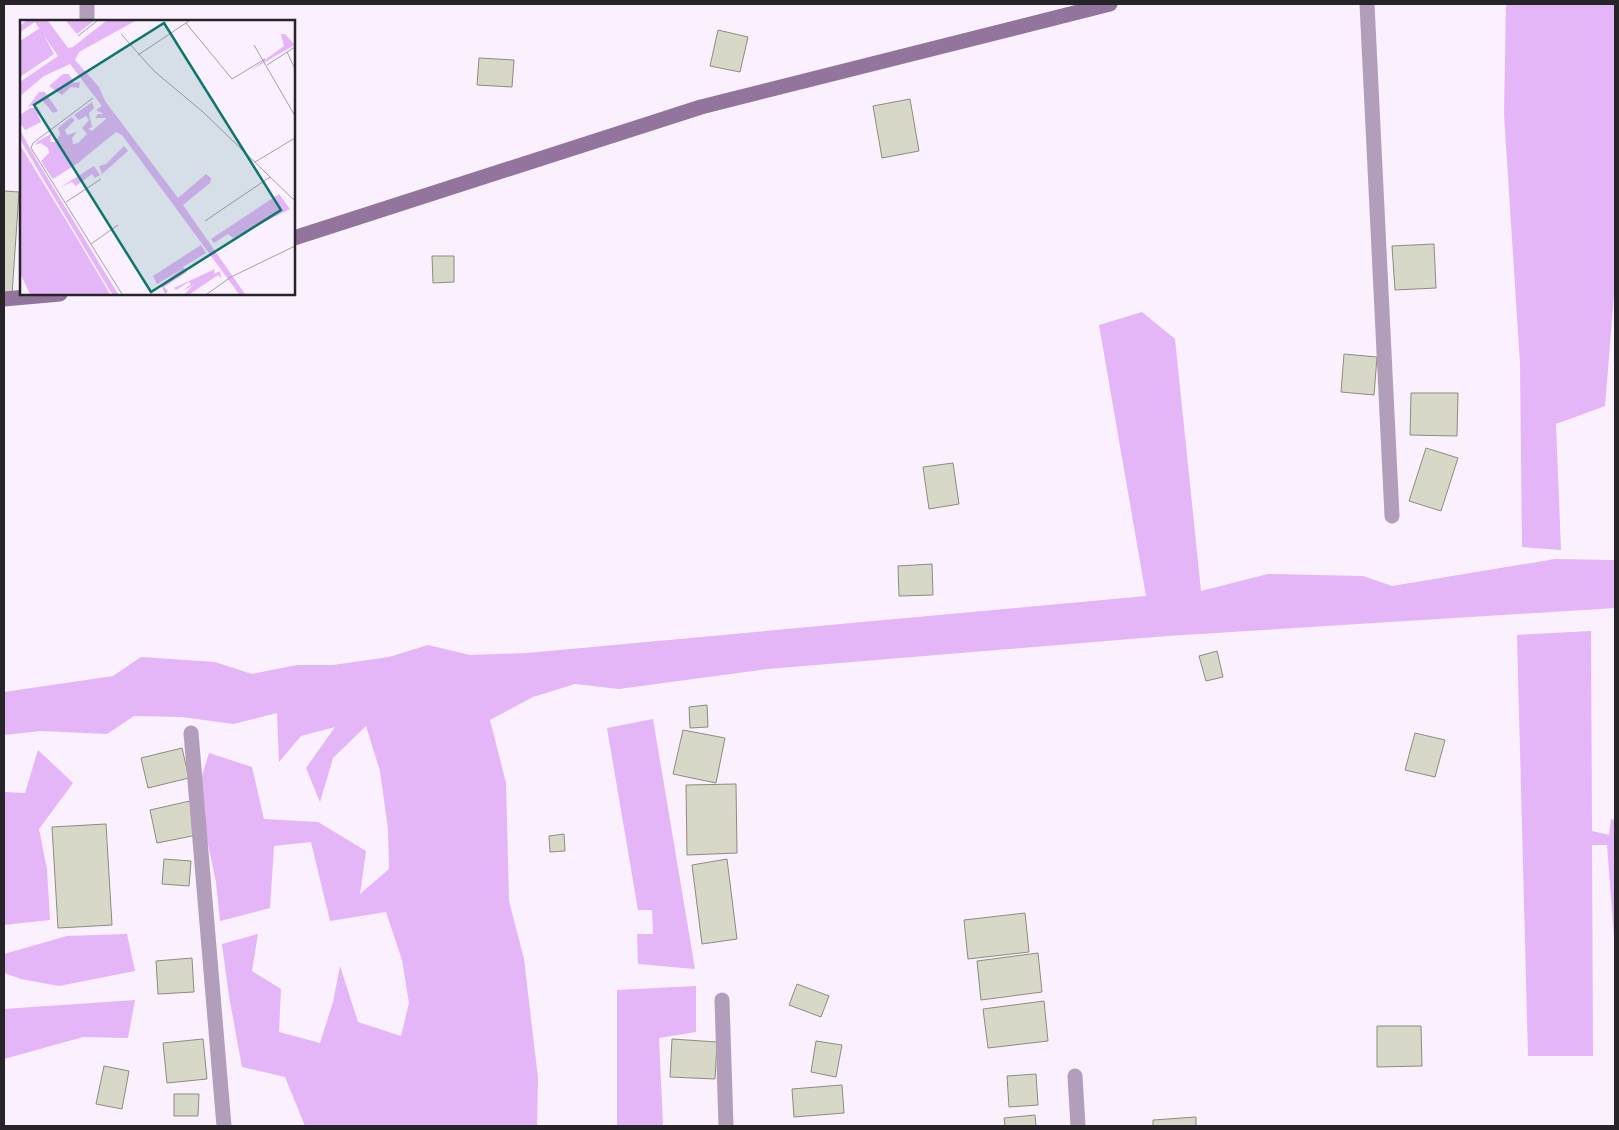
<svg xmlns="http://www.w3.org/2000/svg" width="1619" height="1130" font-family="Lato,sans-serif">
  <style>
    .water { fill: #e4b5f7 }
    .building { fill: #d7d8c8; stroke: #8c8d7e }
    .lines { fill: none; stroke-linecap: round; stroke-linejoin: round }
    .street { stroke: #b29eba; stroke-width: 15 }
    .secondary { stroke: #92749d; stroke-width: 15 }
    .inset-road { fill: none; stroke: #a69ea9; stroke-width: 1 }
    .view { fill: #0f766e; fill-opacity: 0.15; stroke: #0f766e; stroke-width: 2.5 }
    .inset-edge { fill: none; stroke: #272429; stroke-width: 2.5 }
  </style>
  <rect width="100%" height="100%" fill="#faf0fe"/>
  <path class="water" d="M 1506,4 L 1615,4 L 1615,282 L 1605,406 L 1556,424 L 1561,550 L 1522,547 L 1520,363 L 1504,114 Z
    M 1142,312 L 1175,339 L 1201,591 L 1268,574 L 1363,576 L 1392,586 L 1555,559 L 1615,560 L 1615,608 L 1167,636 L 767,669 L 619,689 L 575,684 L 533,697 L 490,720 L 506,783 L 509,901 L 524,959 L 538,1078 L 537,1126 L 305,1126 L 285,1077 L 242,1067 L 229,996 L 222,944 L 258,934 L 252,971 L 281,989 L 279,1032 L 320,1043 L 333,1002 L 340,966 L 358,1022 L 401,1036 L 409,1003 L 402,960 L 386,912 L 330,921 L 311,842 L 274,846 L 270,908 L 220,921 L 216,882 L 197,792 L 209,753 L 252,767 L 264,819 L 318,822 L 366,851 L 360,894 L 389,869 L 388,829 L 380,771 L 366,726 L 333,758 L 320,802 L 306,768 L 335,727 L 301,736 L 279,762 L 277,713 L 233,724 L 182,717 L 134,716 L 107,734 L 41,731 L 4,735 L 4,692 L 113,676 L 141,657 L 215,662 L 252,674 L 297,665 L 333,665 L 389,657 L 428,645 L 470,655 L 527,653 L 1146,596 L 1099,325 Z
    M 1591,631 L 1592,831 L 1609,835 L 1611,819 L 1615,820 L 1615,951 L 1607,845 L 1592,845 L 1593,1056 L 1528,1056 L 1517,635 Z
    M 653,719 L 695,969 L 638,964 L 637,934 L 653,934 L 652,910 L 638,910 L 607,728 Z
    M 38,750 L 73,783 L 39,829 L 47,869 L 50,920 L 4,925 L 4,792 L 25,793 Z
    M 127,934 L 135,971 L 59,986 L 21,979 L 4,973 L 4,954 L 67,936 Z
    M 696,986 L 696,1032 L 659,1038 L 663,1126 L 617,1126 L 617,990 Z
    M 135,1000 L 128,1038 L 83,1037 L 4,1059 L 4,1009 Z"/>
  <path class="building" d="M 718,30 L 748,37 L 740,72 L 710,66 Z
    M 479,58 L 514,60 L 512,87 L 477,85 Z
    M 910,99 L 919,151 L 882,158 L 873,106 Z
    M 4,191 L 19,192 L 12,295 L 4,294 Z
    M 1434,244 L 1436,288 L 1395,290 L 1392,246 Z
    M 432,256 L 454,256 L 454,282 L 433,283 Z
    M 1344,354 L 1377,357 L 1374,395 L 1341,392 Z
    M 1411,393 L 1458,393 L 1457,436 L 1410,435 Z
    M 1426,448 L 1458,458 L 1441,511 L 1409,501 Z
    M 953,463 L 959,504 L 929,509 L 923,467 Z
    M 932,564 L 933,595 L 899,596 L 898,566 Z
    M 1217,651 L 1223,677 L 1206,681 L 1199,656 Z
    M 707,705 L 708,727 L 690,728 L 689,707 Z
    M 683,730 L 725,738 L 716,783 L 673,774 Z
    M 1415,733 L 1445,740 L 1435,777 L 1405,770 Z
    M 182,748 L 189,778 L 148,788 L 141,758 Z
    M 736,784 L 737,853 L 687,855 L 686,785 Z
    M 190,801 L 197,835 L 157,843 L 150,810 Z
    M 106,824 L 112,925 L 58,928 L 52,827 Z
    M 564,834 L 565,851 L 550,852 L 549,836 Z
    M 164,859 L 191,861 L 189,886 L 162,884 Z
    M 727,859 L 737,939 L 702,944 L 692,865 Z
    M 1025,913 L 1029,952 L 968,959 L 964,920 Z
    M 1038,953 L 1042,992 L 981,1000 L 977,961 Z
    M 192,958 L 194,992 L 158,994 L 156,961 Z
    M 797,984 L 829,996 L 821,1017 L 789,1005 Z
    M 1044,1001 L 1048,1041 L 988,1048 L 983,1009 Z
    M 1377,1026 L 1421,1026 L 1422,1066 L 1377,1067 Z
    M 203,1039 L 207,1079 L 167,1083 L 163,1043 Z
    M 672,1039 L 717,1042 L 715,1079 L 670,1077 Z
    M 816,1041 L 842,1045 L 836,1077 L 811,1072 Z
    M 104,1066 L 129,1071 L 122,1109 L 96,1104 Z
    M 1036,1074 L 1038,1105 L 1009,1107 L 1007,1076 Z
    M 842,1085 L 844,1113 L 794,1117 L 792,1089 Z
    M 174,1094 L 199,1094 L 198,1116 L 174,1116 Z
    M 1035,1115 L 1036,1126 L 1005,1126 L 1004,1118 Z
    M 1196,1117 L 1196,1126 L 1153,1126 L 1153,1120 Z"/>
  <g class="lines">
    <path class="street" d="M 87,4 L 87,21
      M 1367,4 L 1392,516
      M 191,733 L 224,1126
      M 722,1000 L 726,1126
      M 1075,1076 L 1078,1126"/>
    <path class="secondary" d="M 294,238 L 701,107 L 1110,4
      M 4,299 L 60,294"/>
  </g>
  <g transform="translate(20 20)">
    <rect width="275" height="275" fill="#faf0fe"/>
    <path d="M 6,1 L 28,1 L 48,28 L 53,27 L 86,1 L 115,1 L 59,32 L 55,40 L 79,67 L 85,81 L 158,178 L 186,154 L 191,158 L 190,163 L 163,185 L 225,274 L 219,274 L 102,115 L 96,112 L 58,143 L 33,159 L 30,155 L 21,141 L 29,133 L 28,128 L 21,123 L 15,125 L 18,121 L 31,114 L 30,122 L 35,122 L 40,114 L 38,108 L 51,97 L 55,100 L 45,110 L 47,115 L 57,112 L 52,118 L 53,124 L 58,123 L 67,114 L 62,108 L 69,100 L 66,96 L 59,100 L 54,95 L 72,82 L 74,88 L 69,93 L 72,107 L 68,109 L 72,111 L 87,98 L 75,98 L 78,94 L 84,94 L 76,90 L 82,86 L 50,44 L 24,56 L 0,76 L 0,62 L 38,36 L 15,2 L 0,12 L 0,6 ZM 34,1 L 74,1 L 57,14 L 46,1 ZM 20,8 L 34,34 L 0,57 L 0,21 ZM 261,14 L 265,14 L 275,25 L 231,50 L 264,26 ZM 43,54 L 49,54 L 54,63 L 60,62 L 59,68 L 51,67 L 42,75 L 29,66 ZM 19,72 L 25,72 L 38,91 L 33,93 L 22,80 L 8,87 ZM 10,88 L 15,88 L 21,102 L 5,110 L 0,103 L 0,95 ZM 0,110 L 16,139 L 98,274 L 92,274 L 89,269 L 22,157 L 0,119 ZM 0,125 L 58,220 L 90,274 L 10,274 L 0,253 ZM 104,126 L 108,131 L 82,154 L 79,146 L 86,144 ZM 74,146 L 80,155 L 75,158 L 72,154 L 56,166 L 52,162 L 41,167 ZM 259,174 L 270,189 L 213,218 L 208,214 L 194,223 L 191,219 ZM 181,225 L 186,233 L 163,247 L 167,252 L 144,267 L 148,271 L 145,274 L 141,265 L 162,249 L 137,264 L 133,256 ZM 195,249 L 194,254 L 200,251 L 201,258 L 198,255 L 170,274 L 165,274 L 173,265 L 163,271 L 171,264 L 169,262 L 156,270 L 154,268 Z" fill="#e4b5f7"/>
    <path class="inset-road" d="M 166,3 L 212,59 L 245,39M 101,14 L 134,51 L 183,92 L 275,181M 58,16 L 77,1M 234,25 L 275,96M 267,32 L 275,49M 118,35 L 169,1M 247,45 L 275,27M 73,78 L 13,123 L 11,128 L 102,274M 235,142 L 275,118M 46,182 L 81,159M 185,201 L 250,157M 71,224 L 98,205M 187,274 L 211,257 L 275,226"/>
    <path class="view" d="M 144,3 L 261,190 L 131,272 L 14,85 Z"/>
    <rect width="275" height="275" class="inset-edge"/>
  </g>
  <rect width="1619" height="1130" fill="none" stroke="#272429" stroke-width="10"/>
</svg>
